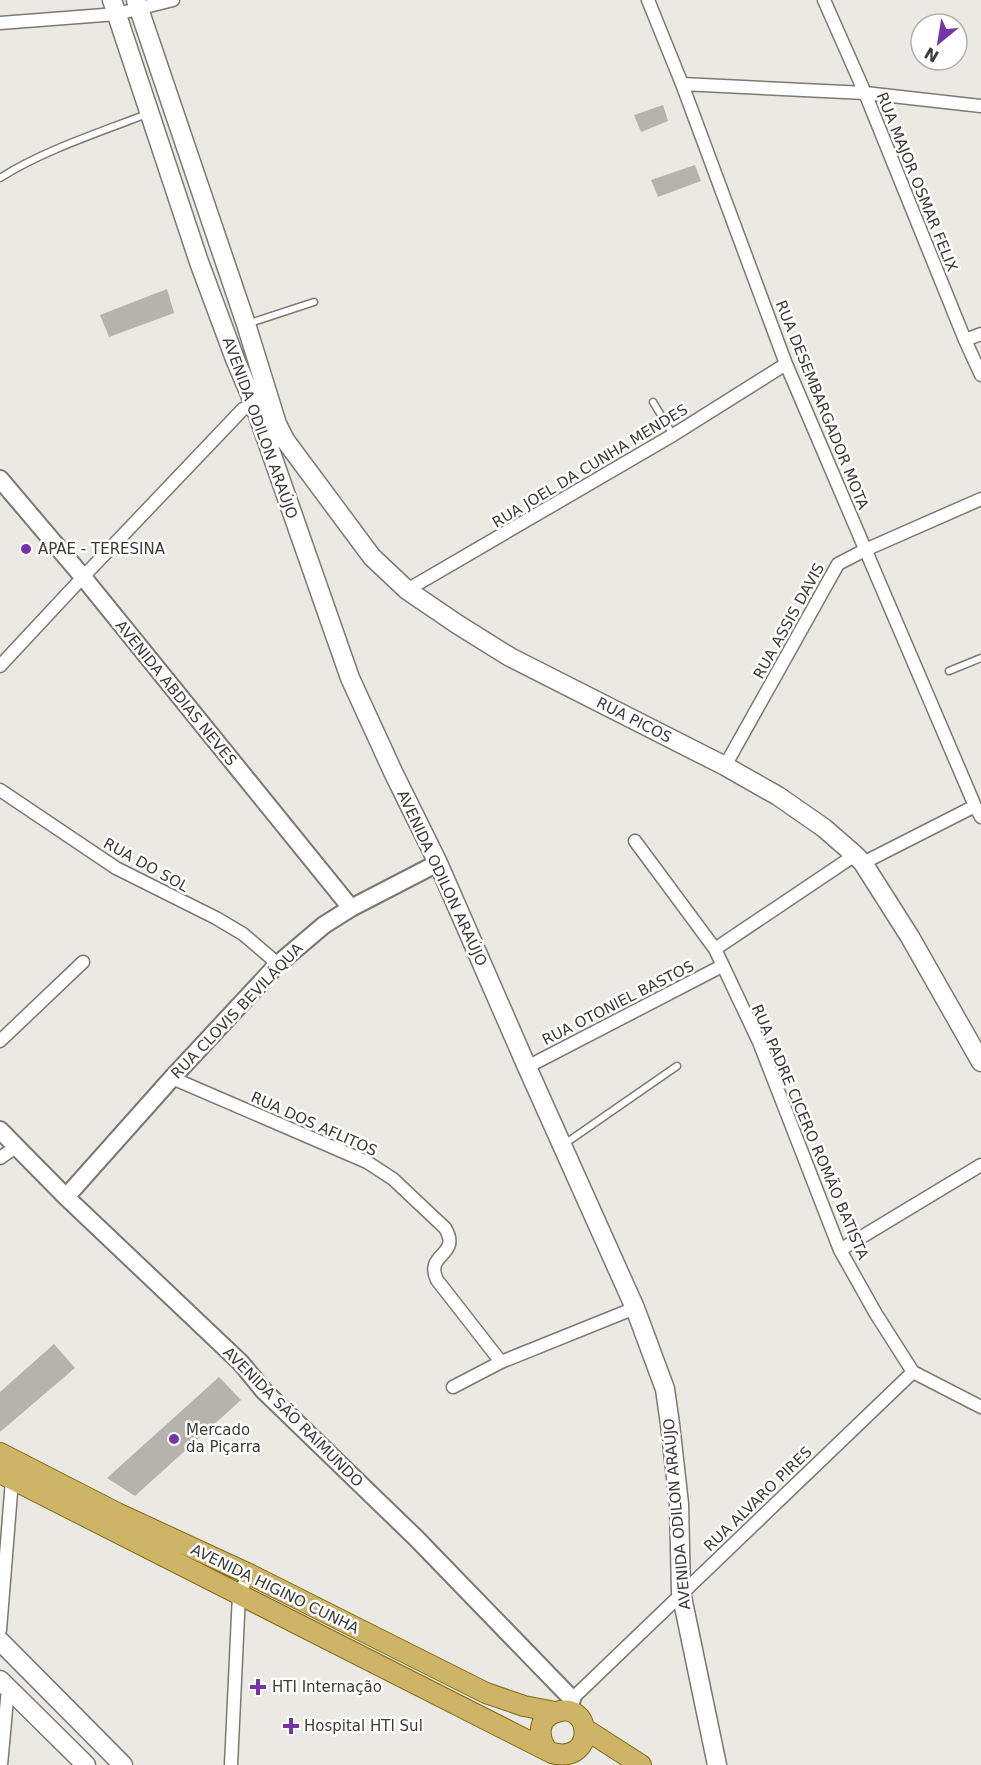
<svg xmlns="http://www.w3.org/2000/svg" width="981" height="1765" font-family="'DejaVu Sans',sans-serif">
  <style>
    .building { fill: #b6b3ae }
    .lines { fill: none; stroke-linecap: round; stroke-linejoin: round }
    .service-casing { stroke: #7c7975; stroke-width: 9 }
    .minor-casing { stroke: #7c7975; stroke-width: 15 }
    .tertiary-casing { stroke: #7c7975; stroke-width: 20 }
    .secondary-casing { stroke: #7c7975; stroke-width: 21 }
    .primary-casing { stroke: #856914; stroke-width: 22 }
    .service { stroke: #fff; stroke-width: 6 }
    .minor { stroke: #fff; stroke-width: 12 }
    .tertiary { stroke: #fff; stroke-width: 16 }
    .secondary { stroke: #fff; stroke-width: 18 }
    .primary { stroke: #ceb466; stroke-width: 20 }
    .poi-dot { fill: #7534a9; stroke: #fff; stroke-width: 2 }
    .labels { text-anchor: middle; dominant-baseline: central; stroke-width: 5; stroke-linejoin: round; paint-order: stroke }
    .street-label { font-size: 15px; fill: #3c3b39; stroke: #fff }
    .poi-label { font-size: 15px; fill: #3c3b39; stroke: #fff; text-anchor: start }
  </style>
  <rect width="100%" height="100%" fill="#ebe9e3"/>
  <path class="building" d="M 663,105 L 668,121 L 641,132 L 634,115 Z
    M 695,165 L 701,181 L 658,197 L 651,180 Z
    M 167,289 L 174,313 L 109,337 L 100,315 Z
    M 54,1344 L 75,1368 L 0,1432 L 0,1392 Z
    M 219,1377 L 241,1400 L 135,1496 L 107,1478 Z"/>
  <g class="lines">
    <defs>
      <path id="service" d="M 0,178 C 42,151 100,132 147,114
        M 247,324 L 314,302
        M 653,402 L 673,435
        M 949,671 L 981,658
        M 563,1145 L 677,1066"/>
      <path id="minor" d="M 648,0 L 682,84 L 786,364 L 975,806 L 981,817
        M 824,0 L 865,93 L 965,340 L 981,375
        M 0,23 L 117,14 L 173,0
        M 682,84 L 865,93 L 981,106
        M 965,340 L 981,334
        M 407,590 L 673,435 L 786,364
        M 0,666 L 83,577 L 243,409 L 260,401
        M 725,766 L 838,564 L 865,550 L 981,499
        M 0,790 L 116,868 L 216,918 L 243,934 L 278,964
        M 635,841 L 715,949 L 759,1042 L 840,1250 L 876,1314 L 913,1372 L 981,1407
        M 863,863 L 975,806
        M 715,949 L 855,855
        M 0,1041 L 83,962
        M 527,1067 L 722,966
        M 172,1078 L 367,1162 L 393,1179 L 445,1228 C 462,1256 424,1253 437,1280 L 501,1362
        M 0,1158 L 17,1146
        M 840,1250 L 981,1165
        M 453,1387 L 501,1362 L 635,1308
        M 0,1630 L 12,1480
        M 572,1699 L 913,1372
        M 1,1765 L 8,1688
        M 231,1765 L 239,1594 L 249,1574"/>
      <path id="tertiary" d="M 0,479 L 83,577 L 351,908
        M 0,1130 L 66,1197 L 241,1363 L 263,1390 L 416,1538 L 572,1699 L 568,1711
        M 66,1197 L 172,1078 L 278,964 L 324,925 L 351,908 L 438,863"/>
      <path id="secondary" d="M 112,0 L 199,262 L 235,359 L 254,404 L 350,678 L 394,774 L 438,863 L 527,1067 L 635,1308 L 665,1389 L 670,1424 L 679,1504 L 681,1592 L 717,1765
        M 136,0 L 246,324 L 277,424 L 285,440 L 372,557 L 407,590 L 457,624 L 510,657 L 725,766 L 778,796 L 824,828 L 855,855 L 863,863 L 910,937 L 981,1062
        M 0,1641 L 123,1765
        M 0,1680 L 86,1765"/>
      <path id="primary" d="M 0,1453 L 117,1513 L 249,1574 L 486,1693 L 524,1706 L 555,1712
        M 0,1473 L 552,1753 C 598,1765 592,1697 554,1713 C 538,1719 538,1736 546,1749
        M 585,1729 L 641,1765"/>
    </defs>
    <use href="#service" class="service-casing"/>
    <use href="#minor" class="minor-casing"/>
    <use href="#tertiary" class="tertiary-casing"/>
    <use href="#secondary" class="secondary-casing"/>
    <use href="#primary" class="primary-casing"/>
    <use href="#service" class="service"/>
    <use href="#minor" class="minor"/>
    <use href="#tertiary" class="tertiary"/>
    <use href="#secondary" class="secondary"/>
    <use href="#primary" class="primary"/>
  </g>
  <g class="poi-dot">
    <circle cx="26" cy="549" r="6"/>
    <circle cx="174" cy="1439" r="6"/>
    <path d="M255 1678h6v6h6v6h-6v6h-6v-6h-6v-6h6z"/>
    <path d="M288 1717h6v6h6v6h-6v6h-6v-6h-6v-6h6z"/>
  </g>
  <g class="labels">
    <g class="street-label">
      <text transform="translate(917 182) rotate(68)">RUA MAJOR OSMAR FELIX</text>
      <text transform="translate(822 405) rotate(68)">RUA DESEMBARGADOR MOTA</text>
      <text transform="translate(260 428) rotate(70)">AVENIDA ODILON ARAÚJO</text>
      <text transform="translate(590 466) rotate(-31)">RUA JOEL DA CUNHA MENDES</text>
      <text transform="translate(789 621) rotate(-61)">RUA ASSIS DAVIS</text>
      <text transform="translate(176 693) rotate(51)">AVENIDA ABDIAS NEVES</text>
      <text transform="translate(634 720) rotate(27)">RUA PICOS</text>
      <text transform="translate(146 865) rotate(29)">RUA DO SOL</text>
      <text transform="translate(442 878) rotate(65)">AVENIDA ODILON ARAÚJO</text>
      <text transform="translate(618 1003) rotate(-27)">RUA OTONIEL BASTOS</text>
      <text transform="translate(237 1011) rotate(-46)">RUA CLOVIS BEVILÁQUA</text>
      <text transform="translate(314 1124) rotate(24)">RUA DOS AFLITOS</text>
      <text transform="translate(810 1132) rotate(67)">RUA PADRE CICERO ROMÃO BATISTA</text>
      <text transform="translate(293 1417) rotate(45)">AVENIDA SÃO RAIMUNDO</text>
      <text transform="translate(758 1499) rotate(-44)">RUA ALVARO PIRES</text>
      <text transform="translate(677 1514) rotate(-95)">AVENIDA ODILON ARAÚJO</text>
      <text transform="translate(275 1589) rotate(26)">AVENIDA HIGINO CUNHA</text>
    </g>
    <g class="poi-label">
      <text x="38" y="549">APAE - TERESINA</text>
      <text x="186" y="1430">Mercado<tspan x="186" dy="17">da Piçarra</tspan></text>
      <text x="272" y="1687">HTI Internação</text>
      <text x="304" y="1726">Hospital HTI Sul</text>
    </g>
  </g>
  <g transform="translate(939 42) rotate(210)"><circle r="28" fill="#ffffff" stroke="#b1b1b0" stroke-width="1.5"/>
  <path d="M0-4.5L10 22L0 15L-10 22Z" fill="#7534a9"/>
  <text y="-9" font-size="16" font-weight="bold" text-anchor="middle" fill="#3c3b39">N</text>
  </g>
</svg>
